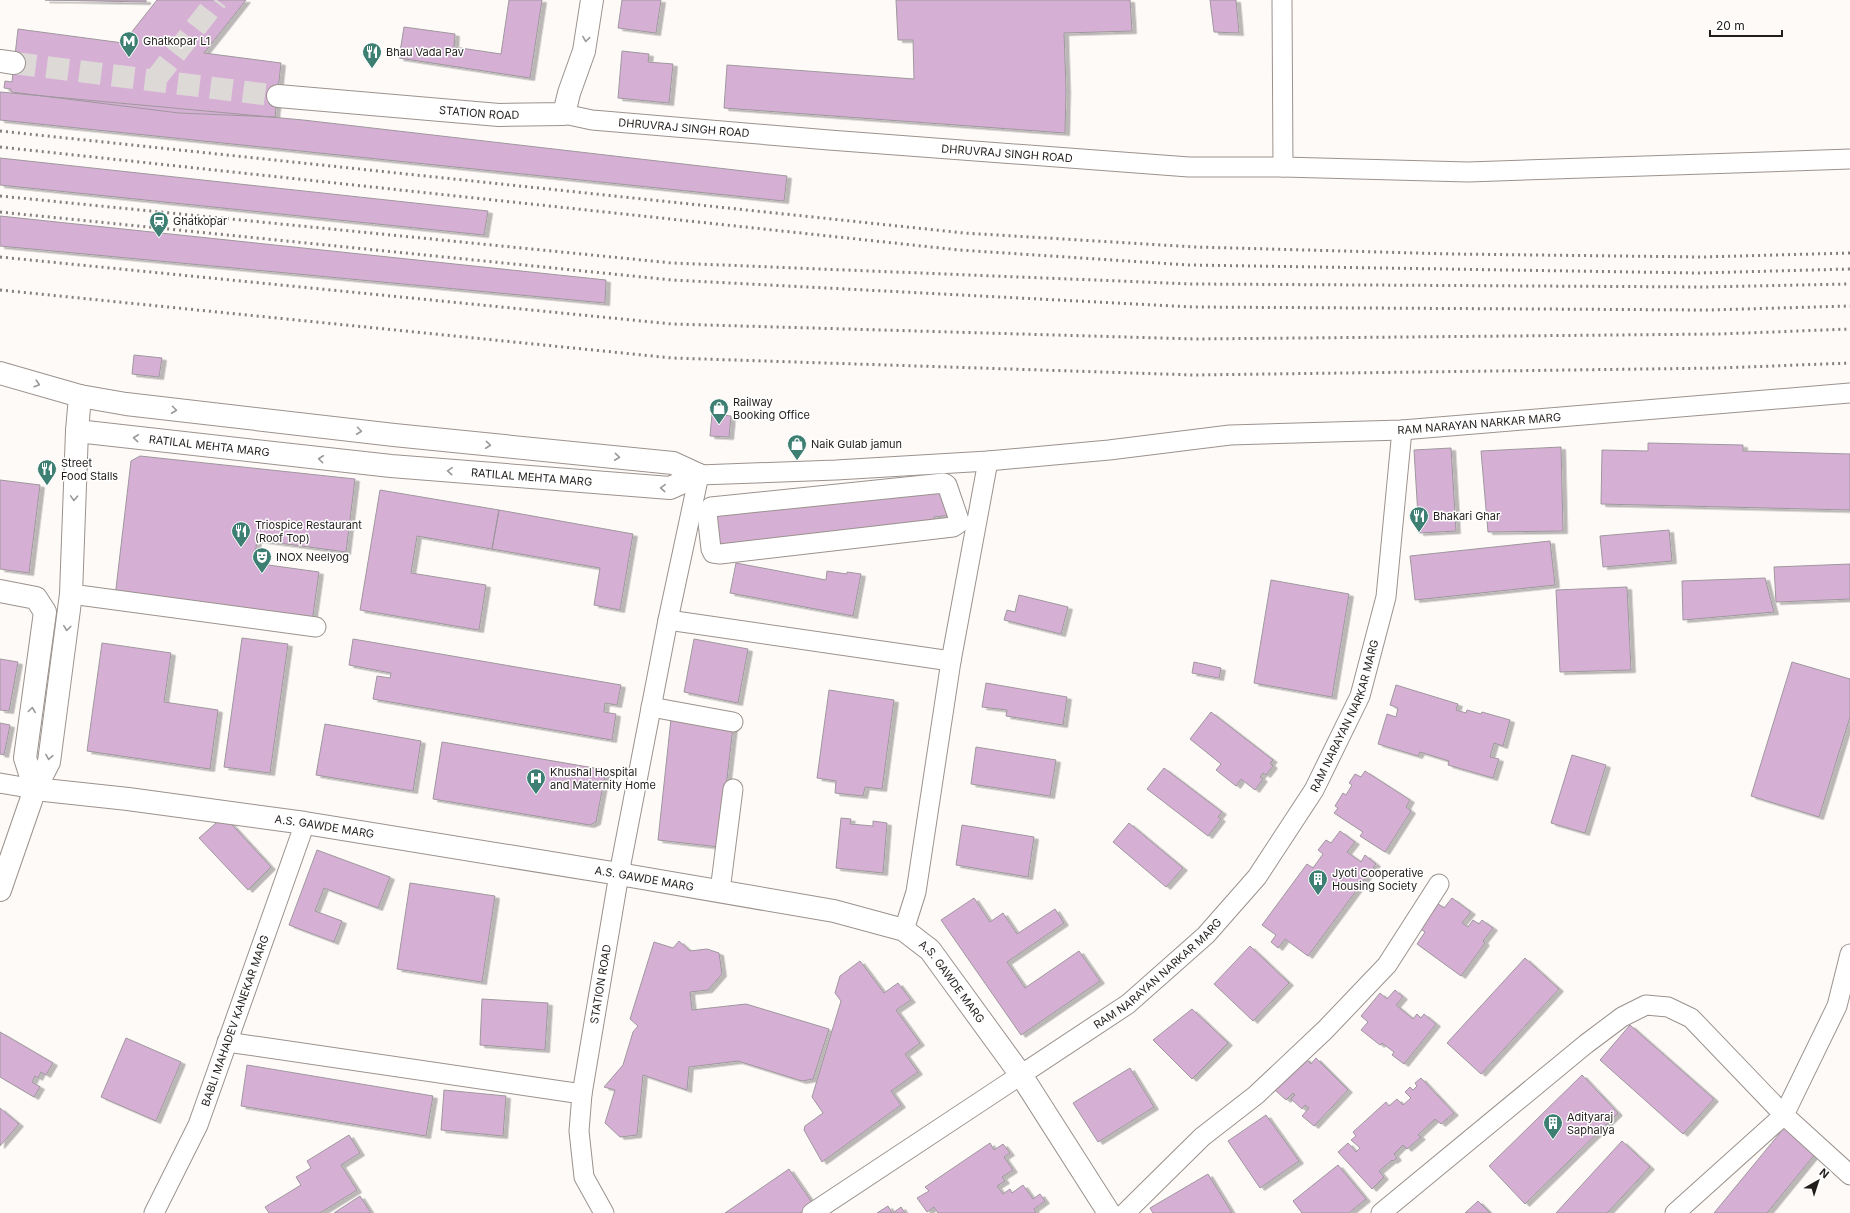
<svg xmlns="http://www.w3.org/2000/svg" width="1850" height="1213" font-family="Inter,sans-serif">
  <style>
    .building { fill: #d6b0d4; stroke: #9f979e; filter: url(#shadow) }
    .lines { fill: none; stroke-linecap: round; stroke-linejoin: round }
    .tertiary-tunnel { stroke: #ddd9d7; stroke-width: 22; stroke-dasharray: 22 11; stroke-linecap: butt }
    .minor-casing { stroke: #9b928d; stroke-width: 21 }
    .tertiary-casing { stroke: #9b928d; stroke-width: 24 }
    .minor { stroke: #fff; stroke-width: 19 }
    .tertiary { stroke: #fff; stroke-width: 22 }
    .rail { stroke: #84807e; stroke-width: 3; stroke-dasharray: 2 4; stroke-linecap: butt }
    .oneway { stroke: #9b9998 }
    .labels { text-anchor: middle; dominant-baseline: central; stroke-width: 3; stroke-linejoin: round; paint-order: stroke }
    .poi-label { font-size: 11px; fill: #211d1b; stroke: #fff; text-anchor: start }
    .street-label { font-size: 11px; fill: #211d1b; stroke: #fff }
  </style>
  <defs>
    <filter id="shadow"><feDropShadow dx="4.5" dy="2.5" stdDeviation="0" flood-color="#0004"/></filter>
  </defs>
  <rect width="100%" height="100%" fill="#fefaf8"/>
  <path class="building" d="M 45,0 L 146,0 L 146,2 Z
    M 157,0 L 246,0 L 204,53 L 281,63 L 275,117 L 179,113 L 11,92 L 11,89 L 4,88 L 5,81 L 12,82 L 18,29 L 123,43 Z
    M 509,0 L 542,0 L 530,78 L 399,58 L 404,27 L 455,34 L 454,47 L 501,54 Z
    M 622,0 L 661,0 L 656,33 L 618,28 Z
    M 896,0 L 1130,0 L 1132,31 L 1064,33 L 1066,90 L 1065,133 L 724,108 L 727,65 L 914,79 L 913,40 L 898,40 Z
    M 1210,0 L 1236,0 L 1239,33 L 1214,32 Z
    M 622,51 L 649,54 L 648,62 L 673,64 L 669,103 L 618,98 Z
    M 0,92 L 303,120 L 787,176 L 784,201 L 0,120 Z
    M 0,158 L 488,211 L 484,235 L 0,185 Z
    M 0,216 L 606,280 L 605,303 L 0,246 Z
    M 134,355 L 162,358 L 159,377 L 132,374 Z
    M 712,414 L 731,416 L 729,437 L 710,436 Z
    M 1648,443 L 1743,445 L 1743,451 L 1850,454 L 1850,510 L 1601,504 L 1602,450 L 1648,451 Z
    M 1561,447 L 1563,531 L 1488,532 L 1481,451 Z
    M 1451,448 L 1456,531 L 1419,533 L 1414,450 Z
    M 140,456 L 355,479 L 346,552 L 257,540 L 254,563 L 319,572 L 312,622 L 115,597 L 131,461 Z
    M 0,480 L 40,485 L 29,573 L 0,569 Z
    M 943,485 L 952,515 L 934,517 L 935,526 L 716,552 L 711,514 Z
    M 380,490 L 499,510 L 492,549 L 417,536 L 411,573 L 486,585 L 479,630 L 360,610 Z
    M 499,510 L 633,534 L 620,610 L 594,605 L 600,568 L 492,549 Z
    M 1669,530 L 1672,561 L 1603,567 L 1600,536 Z
    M 1550,541 L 1555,585 L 1415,600 L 1410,556 Z
    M 736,563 L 826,580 L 827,571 L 847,574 L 847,572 L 861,574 L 853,616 L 730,593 Z
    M 1850,564 L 1850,599 L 1776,602 L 1774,567 Z
    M 1765,578 L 1774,612 L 1683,620 L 1682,581 Z
    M 1271,580 L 1349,594 L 1332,697 L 1254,683 Z
    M 1627,587 L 1631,670 L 1560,672 L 1556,590 Z
    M 1019,595 L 1068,607 L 1061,634 L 1004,620 L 1007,610 L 1015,612 Z
    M 242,638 L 288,644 L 270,773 L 224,767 Z
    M 353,639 L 621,685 L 617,705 L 605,703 L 604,712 L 616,714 L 612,740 L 373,699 L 377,676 L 390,678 L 391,673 L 349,665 Z
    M 694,639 L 748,649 L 738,703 L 684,692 Z
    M 102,643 L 171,653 L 164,702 L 218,710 L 210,769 L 87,751 Z
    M 0,659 L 18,662 L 9,711 L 0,710 Z
    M 1194,662 L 1221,668 L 1219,678 L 1192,673 Z
    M 1792,662 L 1850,679 L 1850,717 L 1819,817 L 1751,796 Z
    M 986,683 L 1067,697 L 1063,725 L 1006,716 L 1007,710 L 982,707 Z
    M 1396,685 L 1458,704 L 1456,710 L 1466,713 L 1467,710 L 1481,714 L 1482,712 L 1510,720 L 1503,746 L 1494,743 L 1490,757 L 1499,759 L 1493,778 L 1448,765 L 1449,761 L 1420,752 L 1418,756 L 1378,744 L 1387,714 L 1396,717 L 1398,708 L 1390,705 Z
    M 829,690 L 894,700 L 882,789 L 865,787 L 863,796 L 835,793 L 836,781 L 817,778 Z
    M 1211,712 L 1273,760 L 1270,763 L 1273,766 L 1266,775 L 1263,773 L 1260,777 L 1263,779 L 1255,790 L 1241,779 L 1236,786 L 1216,770 L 1221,764 L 1190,739 Z
    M 671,719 L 733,727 L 719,847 L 658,840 Z
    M 0,723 L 10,725 L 4,755 L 0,754 Z
    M 325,724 L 421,741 L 413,791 L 316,775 Z
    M 442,742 L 606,770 L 596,822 L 590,825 L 433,799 Z
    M 976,747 L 1056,760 L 1050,796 L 971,784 Z
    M 1572,755 L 1606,765 L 1585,833 L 1551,823 Z
    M 1164,768 L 1222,812 L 1218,817 L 1221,819 L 1208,836 L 1147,789 Z
    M 1365,771 L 1410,800 L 1406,807 L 1411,811 L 1385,852 L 1360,836 L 1363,832 L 1334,813 L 1338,808 L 1335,806 L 1343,793 L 1346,795 L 1352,785 L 1349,783 L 1355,774 L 1361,777 Z
    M 224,816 L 271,867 L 248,890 L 199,838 Z
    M 841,818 L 851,819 L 850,824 L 873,826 L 873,821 L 887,823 L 883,873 L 836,868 Z
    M 1129,823 L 1183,868 L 1166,887 L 1113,842 Z
    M 962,825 L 1034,837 L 1028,877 L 956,865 Z
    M 1340,831 L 1355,842 L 1347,852 L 1361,862 L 1365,855 L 1376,864 L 1308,956 L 1285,939 L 1278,948 L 1271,942 L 1276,935 L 1262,925 L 1307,864 L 1313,868 L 1323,854 L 1318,850 L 1326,840 L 1331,843 Z
    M 317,850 L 390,877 L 378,908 L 324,888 L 315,911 L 342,921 L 334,942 L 289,925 Z
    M 410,883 L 495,896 L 482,982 L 397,969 Z
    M 974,898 L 990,922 L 1003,913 L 1017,934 L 1055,909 L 1064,923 L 1007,962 L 1025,988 L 1079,951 L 1100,981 L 1021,1035 L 941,920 Z
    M 1452,898 L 1471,912 L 1462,923 L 1468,927 L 1473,920 L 1479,924 L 1482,920 L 1493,928 L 1483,941 L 1485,943 L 1461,976 L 1417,944 L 1425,932 L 1419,928 L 1437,903 L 1444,908 Z
    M 679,941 L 690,951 L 707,949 L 719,953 L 722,974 L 708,990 L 690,992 L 692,1010 L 746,1004 L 829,1029 L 813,1079 L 802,1081 L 738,1061 L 689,1067 L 687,1090 L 643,1075 L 637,1135 L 620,1137 L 605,1123 L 615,1090 L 604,1087 L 623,1065 L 633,1032 L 638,1026 L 630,1019 L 654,942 L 673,948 Z
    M 1250,946 L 1289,983 L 1253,1021 L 1214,984 Z
    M 1525,958 L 1559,989 L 1481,1074 L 1447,1043 Z
    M 860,961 L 884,993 L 898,983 L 911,1000 L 896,1010 L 920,1043 L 905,1054 L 918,1072 L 891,1091 L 901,1105 L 822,1162 L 804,1130 L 805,1126 L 823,1113 L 812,1097 L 841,1001 L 835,993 L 840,976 Z
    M 1395,990 L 1403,997 L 1396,1005 L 1413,1019 L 1417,1014 L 1421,1018 L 1424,1014 L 1436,1024 L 1404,1064 L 1392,1055 L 1394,1052 L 1382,1043 L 1380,1045 L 1361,1030 L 1368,1022 L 1361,1016 L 1380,993 L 1387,999 Z
    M 482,999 L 548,1003 L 545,1050 L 480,1045 Z
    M 1192,1009 L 1228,1043 L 1192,1079 L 1153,1040 Z
    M 1630,1025 L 1714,1099 L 1683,1134 L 1600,1060 Z
    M 0,1032 L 53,1063 L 46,1075 L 41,1072 L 38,1078 L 35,1076 L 32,1082 L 40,1087 L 34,1097 L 0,1077 Z
    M 126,1038 L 181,1062 L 156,1121 L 101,1097 Z
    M 1305,1058 L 1311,1064 L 1316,1058 L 1348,1090 L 1314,1126 L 1302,1116 L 1309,1108 L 1305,1105 L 1302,1109 L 1291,1099 L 1295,1095 L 1293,1093 L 1286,1100 L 1275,1090 Z
    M 247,1065 L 433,1096 L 426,1136 L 241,1106 Z
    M 1130,1068 L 1154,1107 L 1098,1142 L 1073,1103 Z
    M 1582,1075 L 1618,1113 L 1525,1204 L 1489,1166 Z
    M 1421,1078 L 1454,1113 L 1441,1124 L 1435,1119 L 1418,1135 L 1421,1137 L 1407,1149 L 1403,1145 L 1394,1154 L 1397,1158 L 1393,1161 L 1392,1160 L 1379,1171 L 1384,1177 L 1372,1189 L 1338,1152 L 1348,1143 L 1356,1152 L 1360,1148 L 1351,1140 L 1356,1136 L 1353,1132 L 1386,1102 L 1389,1106 L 1397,1099 L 1403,1105 L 1411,1098 L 1405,1092 L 1410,1087 L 1413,1090 L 1417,1086 L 1415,1083 Z
    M 444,1090 L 506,1096 L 503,1136 L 441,1130 Z
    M 0,1108 L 19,1124 L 0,1146 Z
    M 1266,1115 L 1299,1161 L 1260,1188 L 1228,1141 Z
    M 1789,1122 L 1820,1148 L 1767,1213 L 1714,1213 Z
    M 349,1135 L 360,1153 L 341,1165 L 357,1190 L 320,1213 L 269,1213 L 265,1207 L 301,1185 L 296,1177 L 311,1168 L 307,1161 Z
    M 1622,1141 L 1650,1167 L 1607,1213 L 1556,1213 Z
    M 990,1143 L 994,1150 L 1003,1144 L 1010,1153 L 1004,1157 L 1013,1170 L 1002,1177 L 1005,1181 L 997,1186 L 1003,1194 L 1010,1189 L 1012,1193 L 1023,1185 L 1033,1199 L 1040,1194 L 1045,1201 L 1034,1209 L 1036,1213 L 938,1213 L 934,1207 L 927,1212 L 917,1198 L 929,1191 L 925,1187 Z
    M 1338,1165 L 1366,1199 L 1349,1213 L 1302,1213 L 1293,1201 Z
    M 789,1169 L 813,1204 L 800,1213 L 725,1213 Z
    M 1208,1174 L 1232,1213 L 1153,1213 L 1150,1208 Z
    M 360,1196 L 371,1213 L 334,1213 Z
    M 1478,1201 L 1490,1213 L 1465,1213 Z
    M 888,1206 L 892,1213 L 877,1213 Z
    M 901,1207 L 905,1213 L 893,1213 Z"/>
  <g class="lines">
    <path class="tertiary-tunnel" d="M 14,63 L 278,96
      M 155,80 L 217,0"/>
    <defs>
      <g id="minor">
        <path id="s1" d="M 564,114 L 592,120 L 829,140 L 1189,167 L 1283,167 L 1282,0"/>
        <path d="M 1283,167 L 1468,172 L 1850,159"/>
        <path d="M 944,483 L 947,485 L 959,520 L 959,523 L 953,527 L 720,554 L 713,553 L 711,549 L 707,513 L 711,507 Z"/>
        <path d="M 71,594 L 316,627"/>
        <path d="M 668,620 L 951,661"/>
        <path d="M 651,707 L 733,722"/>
        <path d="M 0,783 L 35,789"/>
        <path d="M 720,891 L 733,789"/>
        <path d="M 904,930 L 916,892 L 951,661 L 988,461"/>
        <path d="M 227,1042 L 582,1094"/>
        <path id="s2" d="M 154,1213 L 198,1125 L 305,823"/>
        <path id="s3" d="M 604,1213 L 584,1177 L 579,1131 L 582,1094 L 619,874 L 668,620 L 699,475 L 836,470 L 988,461 L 1109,450 L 1230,435 L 1402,430 L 1850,393"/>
        <path id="s4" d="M 812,1213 L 1128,1004 L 1206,935 L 1257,877 L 1314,790 L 1360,696 L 1386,597 L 1402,430"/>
        <path d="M 1125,1213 L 1202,1137 L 1256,1095 L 1325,1030 L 1387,965 L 1439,884"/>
        <path d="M 1381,1213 L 1586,1044 L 1622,1017 L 1646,1005 L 1668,1007 L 1691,1018 L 1784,1115 L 1850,1175"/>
        <path d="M 1675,1213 L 1784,1115 L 1837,1006 L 1850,954"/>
      </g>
      <g id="tertiary">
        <path d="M 0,61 L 14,63"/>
        <path id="s5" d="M 278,96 L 499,115 L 564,114 L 569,93 L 584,51 L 592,0"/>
        <path d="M 0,373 L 80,396 L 77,431 L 71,594 L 49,762 L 35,789 L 0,890"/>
        <path d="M 80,396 L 126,404 L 394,435 L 673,463 L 699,475"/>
        <path id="s6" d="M 77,431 L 391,466 L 670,488 L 699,475"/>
        <path d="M 0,591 L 36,598 L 45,612 L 25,758 L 35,789"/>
        <path id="s7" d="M 35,789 L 128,799 L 305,823 L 619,874 L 834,911 L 904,930 L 930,950 L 1021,1075 L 1109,1213"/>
      </g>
    </defs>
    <use href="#minor" class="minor-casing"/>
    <use href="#tertiary" class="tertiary-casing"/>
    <use href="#minor" class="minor"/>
    <use href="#tertiary" class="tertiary"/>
    <path class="rail" d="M 0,131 L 964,233 L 1195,247 L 1453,254 L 1702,257 L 1850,253
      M 0,147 L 959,250 L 1189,265 L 1699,273 L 1850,269
      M 0,196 L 672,263 L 1193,284 L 1705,287 L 1850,284
      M 0,212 L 672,280 L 1193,307 L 1708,310 L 1850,306
      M 0,257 L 672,324 L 1195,339 L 1720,334 L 1850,329
      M 0,290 L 672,358 L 1194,375 L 1720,368 L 1850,363"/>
  </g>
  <defs><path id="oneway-chevron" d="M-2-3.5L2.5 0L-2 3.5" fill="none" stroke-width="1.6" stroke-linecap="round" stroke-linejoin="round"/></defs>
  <g class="oneway">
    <use href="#oneway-chevron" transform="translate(586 39) rotate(99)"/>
    <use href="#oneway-chevron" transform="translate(37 384) rotate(17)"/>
    <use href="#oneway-chevron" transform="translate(174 410) rotate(7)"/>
    <use href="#oneway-chevron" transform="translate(359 431) rotate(7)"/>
    <use href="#oneway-chevron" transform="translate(136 438) rotate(-174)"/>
    <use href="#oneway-chevron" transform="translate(488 445) rotate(6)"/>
    <use href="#oneway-chevron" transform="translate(617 457) rotate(6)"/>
    <use href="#oneway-chevron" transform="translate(321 459) rotate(-174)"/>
    <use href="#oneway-chevron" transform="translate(450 471) rotate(-176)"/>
    <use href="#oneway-chevron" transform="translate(663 488) rotate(-176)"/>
    <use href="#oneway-chevron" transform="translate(74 498) rotate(92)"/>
    <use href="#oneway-chevron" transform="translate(67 628) rotate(97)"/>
    <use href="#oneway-chevron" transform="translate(32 710) rotate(-82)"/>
    <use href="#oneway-chevron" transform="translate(49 757) rotate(99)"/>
  </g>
  <defs>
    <symbol id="metro-pin" viewBox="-11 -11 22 30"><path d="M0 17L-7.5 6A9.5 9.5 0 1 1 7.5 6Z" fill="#3d8073" stroke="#fff"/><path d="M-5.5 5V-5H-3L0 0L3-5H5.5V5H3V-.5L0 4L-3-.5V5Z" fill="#fff"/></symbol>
    <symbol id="restaurant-pin" viewBox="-11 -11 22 30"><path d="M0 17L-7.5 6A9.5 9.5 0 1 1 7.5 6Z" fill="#3d8073" stroke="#fff"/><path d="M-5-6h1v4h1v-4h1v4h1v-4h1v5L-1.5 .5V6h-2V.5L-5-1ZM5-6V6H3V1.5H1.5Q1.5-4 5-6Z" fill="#fff"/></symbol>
    <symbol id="station-pin" viewBox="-11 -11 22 30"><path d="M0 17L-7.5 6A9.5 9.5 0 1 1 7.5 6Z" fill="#3d8073" stroke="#fff"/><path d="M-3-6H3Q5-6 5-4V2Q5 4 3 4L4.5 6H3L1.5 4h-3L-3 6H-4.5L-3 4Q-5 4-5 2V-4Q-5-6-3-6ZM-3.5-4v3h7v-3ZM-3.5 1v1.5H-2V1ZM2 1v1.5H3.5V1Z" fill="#fff"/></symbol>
    <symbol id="shop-pin" viewBox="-11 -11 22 30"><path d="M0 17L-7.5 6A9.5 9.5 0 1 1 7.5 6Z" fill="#3d8073" stroke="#fff"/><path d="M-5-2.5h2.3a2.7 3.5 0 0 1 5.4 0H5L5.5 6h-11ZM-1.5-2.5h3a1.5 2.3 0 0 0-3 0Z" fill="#fff"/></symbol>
    <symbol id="theatre-pin" viewBox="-11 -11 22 30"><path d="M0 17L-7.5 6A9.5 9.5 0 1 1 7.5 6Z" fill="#3d8073" stroke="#fff"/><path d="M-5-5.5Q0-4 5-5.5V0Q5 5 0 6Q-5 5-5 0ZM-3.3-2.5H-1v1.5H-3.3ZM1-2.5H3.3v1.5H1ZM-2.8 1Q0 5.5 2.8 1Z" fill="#fff"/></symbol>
    <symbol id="hospital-pin" viewBox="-11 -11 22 30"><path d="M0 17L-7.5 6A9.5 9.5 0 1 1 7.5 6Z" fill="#3d8073" stroke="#fff"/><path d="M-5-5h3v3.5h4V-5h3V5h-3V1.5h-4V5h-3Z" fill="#fff"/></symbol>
    <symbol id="building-pin" viewBox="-11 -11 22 30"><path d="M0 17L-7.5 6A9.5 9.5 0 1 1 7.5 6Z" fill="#3d8073" stroke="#fff"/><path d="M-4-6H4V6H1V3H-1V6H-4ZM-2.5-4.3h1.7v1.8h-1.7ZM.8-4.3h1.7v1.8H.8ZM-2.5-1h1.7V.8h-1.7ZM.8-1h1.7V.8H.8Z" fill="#fff"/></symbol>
  </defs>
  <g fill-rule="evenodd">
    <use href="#metro-pin" x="118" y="30" width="22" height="30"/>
    <use href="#restaurant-pin" x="361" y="41" width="22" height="30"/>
    <use href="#station-pin" x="148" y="210" width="22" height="30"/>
    <use href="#shop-pin" x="708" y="397" width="22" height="30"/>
    <use href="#shop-pin" x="786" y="433" width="22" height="30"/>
    <use href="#restaurant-pin" x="36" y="458" width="22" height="30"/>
    <use href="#restaurant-pin" x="1408" y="505" width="22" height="30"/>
    <use href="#restaurant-pin" x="230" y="520" width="22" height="30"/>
    <use href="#theatre-pin" x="251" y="546" width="22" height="30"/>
    <use href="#hospital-pin" x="525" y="767" width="22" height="30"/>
    <use href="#building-pin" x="1307" y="868" width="22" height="30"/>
    <use href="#building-pin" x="1542" y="1112" width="22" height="30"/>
  </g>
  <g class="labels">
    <g class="poi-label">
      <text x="143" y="41">Ghatkopar L1</text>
      <text x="386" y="52">Bhau Vada Pav</text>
      <text x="173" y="221">Ghatkopar</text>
      <text x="733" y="402">Railway<tspan x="733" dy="13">Booking Office</tspan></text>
      <text x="811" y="444">Naik Gulab jamun</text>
      <text x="61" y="463">Street<tspan x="61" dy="13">Food Stalls</tspan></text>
      <text x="1433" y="516">Bhakari Ghar</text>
      <text x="255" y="525">Triospice Restaurant<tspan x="255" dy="13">(Roof Top)</tspan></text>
      <text x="276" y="557">INOX Neelyog</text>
      <text x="550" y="772">Khushal Hospital<tspan x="550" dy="13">and Maternity Home</tspan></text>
      <text x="1332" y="873">Jyoti Cooperative<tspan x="1332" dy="13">Housing Society</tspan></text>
      <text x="1567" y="1117">Adityaraj<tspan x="1567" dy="13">Saphalya</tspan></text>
    </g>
    <g class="street-label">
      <text stroke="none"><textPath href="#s5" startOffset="202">STATION ROAD</textPath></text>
      <text stroke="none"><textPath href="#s1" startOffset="121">DHRUVRAJ SINGH ROAD</textPath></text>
      <text stroke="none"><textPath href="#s1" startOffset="445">DHRUVRAJ SINGH ROAD</textPath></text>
      <text stroke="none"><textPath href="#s3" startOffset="1537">RAM NARAYAN NARKAR MARG</textPath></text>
      <text stroke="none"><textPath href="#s6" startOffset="133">RATILAL MEHTA MARG</textPath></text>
      <text stroke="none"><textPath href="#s6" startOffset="457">RATILAL MEHTA MARG</textPath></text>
      <text stroke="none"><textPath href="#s4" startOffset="745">RAM NARAYAN NARKAR MARG</textPath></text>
      <text stroke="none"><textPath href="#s7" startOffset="292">A.S. GAWDE MARG</textPath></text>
      <text stroke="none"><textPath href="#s7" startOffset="616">A.S. GAWDE MARG</textPath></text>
      <text stroke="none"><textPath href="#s4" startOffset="421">RAM NARAYAN NARKAR MARG</textPath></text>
      <text stroke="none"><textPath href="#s7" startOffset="952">A.S. GAWDE MARG</textPath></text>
      <text stroke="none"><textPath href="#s3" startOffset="236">STATION ROAD</textPath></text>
      <text stroke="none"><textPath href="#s2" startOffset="209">BABLI MAHADEV KANEKAR MARG</textPath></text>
    </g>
  </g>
  <g transform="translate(1818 1181) rotate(39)" stroke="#ffffff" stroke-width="3" paint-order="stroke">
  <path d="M0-3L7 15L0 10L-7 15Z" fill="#211d1b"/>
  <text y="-6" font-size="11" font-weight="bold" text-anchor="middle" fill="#211d1b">N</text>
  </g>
  <path d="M1710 30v6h72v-6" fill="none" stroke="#211d1b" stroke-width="2"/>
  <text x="1716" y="30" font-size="12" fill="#211d1b" stroke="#ffffff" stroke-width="3" paint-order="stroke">20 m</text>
</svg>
